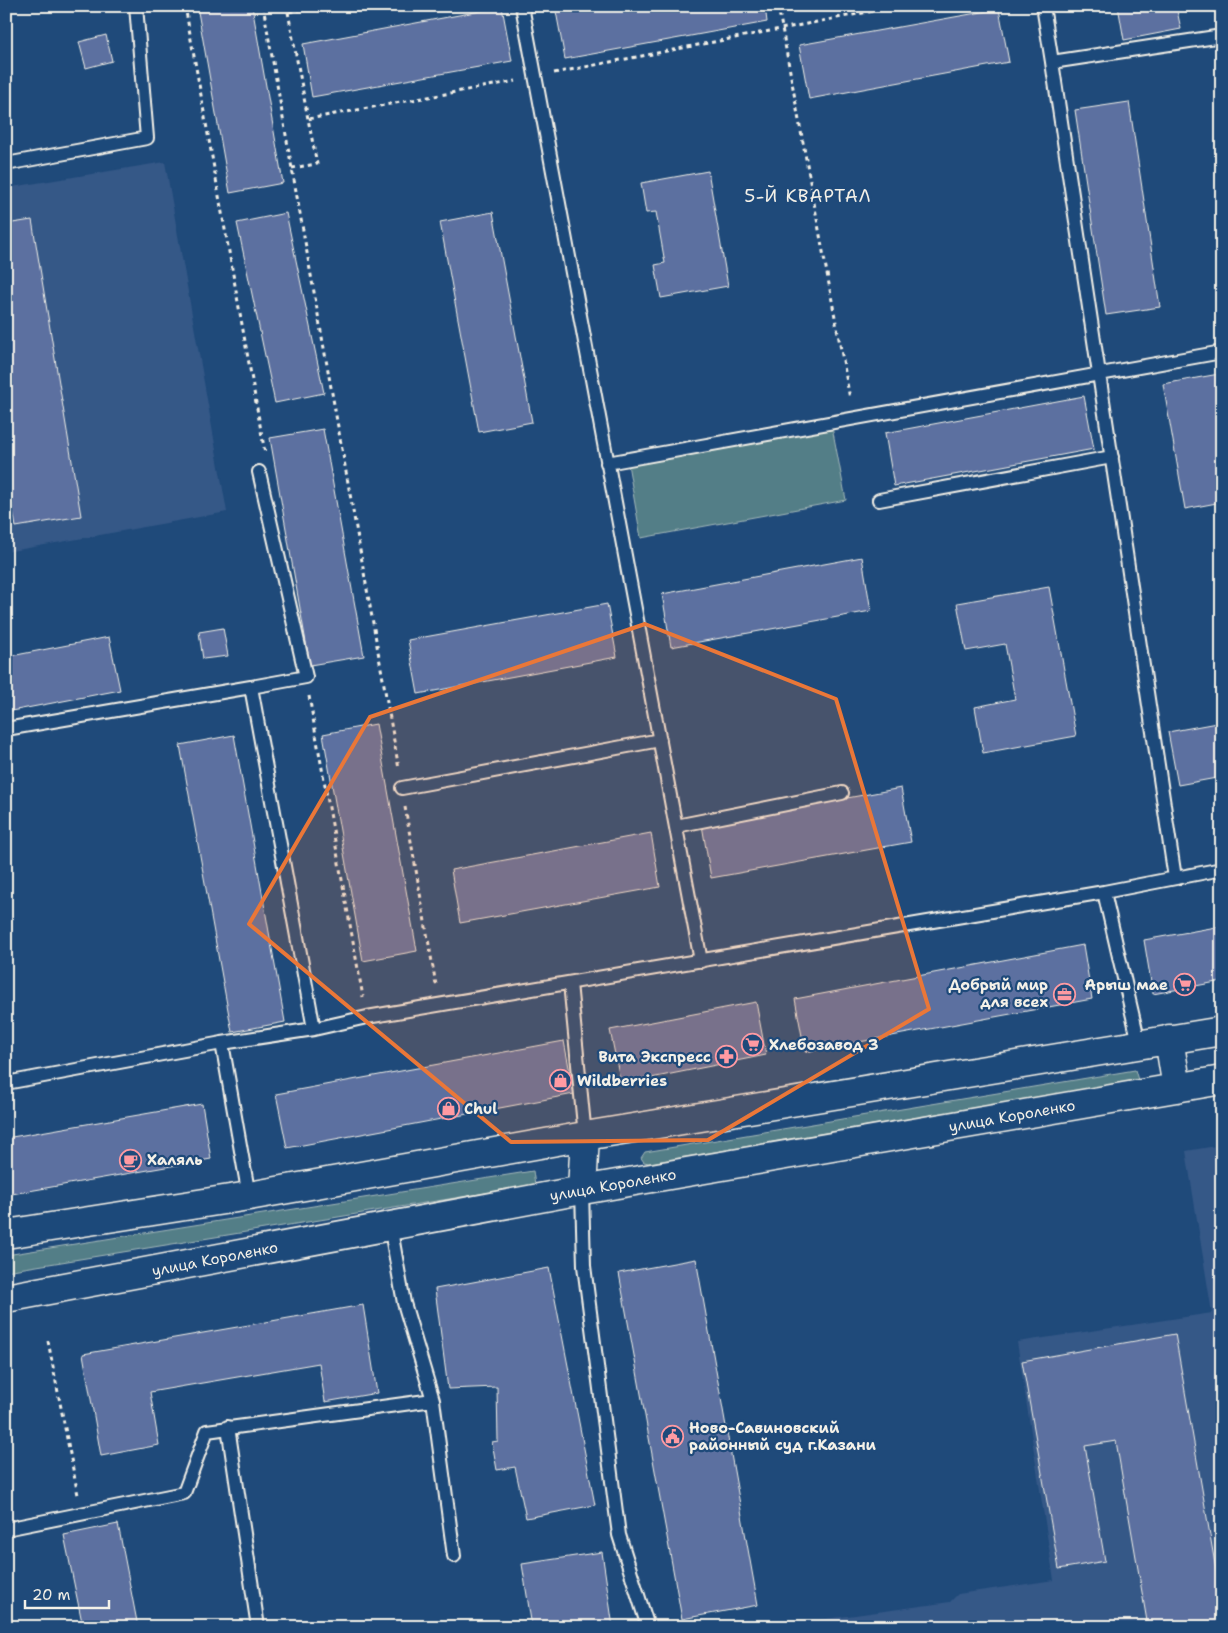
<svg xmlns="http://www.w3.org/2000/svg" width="1228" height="1633" font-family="'Shantell Sans',sans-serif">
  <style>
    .built { fill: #355887 }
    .green { fill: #537e87; stroke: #a4b8b8 }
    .building { fill: #5b70a0; stroke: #f4f1e8 }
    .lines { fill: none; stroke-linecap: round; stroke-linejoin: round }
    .service-casing { stroke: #f4f1e8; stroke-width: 16 }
    .tertiary-casing { stroke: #f4f1e8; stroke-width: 31 }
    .path { stroke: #f4f1e8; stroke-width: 3; stroke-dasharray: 4 4; stroke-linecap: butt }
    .service { stroke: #1f4a7a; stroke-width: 12 }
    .tertiary { stroke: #1f4a7a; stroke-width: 28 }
    .marked { fill: #ea7738; fill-opacity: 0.2; stroke: #ea7738; stroke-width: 4; stroke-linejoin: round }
    .labels { text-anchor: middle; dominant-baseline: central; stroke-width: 4.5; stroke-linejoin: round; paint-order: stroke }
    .poi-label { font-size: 15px; font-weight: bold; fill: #f4f1e8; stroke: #1f4a7a; text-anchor: start }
    .street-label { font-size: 15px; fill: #f4f1e8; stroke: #1f4a7a }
    .quarter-label { font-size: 18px; letter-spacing: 1px; fill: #f4f1e8; stroke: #1f4a7a }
  </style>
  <rect width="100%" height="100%" fill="#1f4a7a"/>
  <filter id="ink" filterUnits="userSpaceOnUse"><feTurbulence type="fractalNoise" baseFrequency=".02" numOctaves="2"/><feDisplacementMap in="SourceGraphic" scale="10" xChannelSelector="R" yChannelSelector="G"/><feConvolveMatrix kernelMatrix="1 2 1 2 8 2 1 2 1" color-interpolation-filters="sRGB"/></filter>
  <g filter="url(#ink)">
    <path class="built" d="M 165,162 L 227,512 L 6,552 L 6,188 Z
      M 1222,1145 L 1222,1627 L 797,1627 L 797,1623 L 950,1602 L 958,1594 L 1054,1580 L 1017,1342 L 1212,1313 L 1186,1151 Z"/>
    <path class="green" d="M 832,427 L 846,500 L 641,538 L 628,464 Z
      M 1135,1070 L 1138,1080 L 649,1163 L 644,1162 L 641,1158 L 645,1152 Z
      M 533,1171 L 535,1185 L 6,1271 L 6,1255 Z"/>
    <path class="building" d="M 197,6 L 252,6 L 283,183 L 230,193 Z
      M 555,6 L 765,6 L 767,22 L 565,59 Z
      M 1118,6 L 1176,6 L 1181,29 L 1124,40 Z
      M 502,7 L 512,61 L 312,97 L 303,44 Z
      M 999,9 L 1009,62 L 809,99 L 799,45 Z
      M 106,35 L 112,61 L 86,68 L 79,42 Z
      M 1129,102 L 1160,307 L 1106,315 L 1075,110 Z
      M 708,171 L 728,286 L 661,298 L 655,265 L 665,263 L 656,212 L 646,213 L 641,183 Z
      M 493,212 L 532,422 L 479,432 L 440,222 Z
      M 286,213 L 324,393 L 275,403 L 237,223 Z
      M 32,220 L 81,516 L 16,527 L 6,470 L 6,224 Z
      M 1219,374 L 1222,388 L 1222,502 L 1185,509 L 1163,384 Z
      M 1084,396 L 1094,449 L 894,486 L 885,433 Z
      M 323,429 L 364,656 L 310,665 L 270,438 Z
      M 862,557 L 871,611 L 671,647 L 662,594 Z
      M 1049,587 L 1076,736 L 983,753 L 975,707 L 1015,699 L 1005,644 L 966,651 L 957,603 Z
      M 607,604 L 617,657 L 418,694 L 408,640 Z
      M 223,628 L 228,656 L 203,659 L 199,632 Z
      M 109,637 L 120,690 L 6,712 L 6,657 Z
      M 1222,722 L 1222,777 L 1178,785 L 1168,732 Z
      M 376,724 L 417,951 L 363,961 L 323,734 Z
      M 234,735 L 285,1022 L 232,1032 L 180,745 Z
      M 901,788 L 911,842 L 711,878 L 702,825 Z
      M 651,833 L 660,887 L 460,923 L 451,870 Z
      M 1222,926 L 1222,981 L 1153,994 L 1144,940 Z
      M 1083,945 L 1092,999 L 805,1052 L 795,999 Z
      M 756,1002 L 766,1055 L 621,1084 L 610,1030 Z
      M 564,1041 L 574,1094 L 287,1148 L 276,1094 Z
      M 202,1104 L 211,1159 L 6,1195 L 6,1138 Z
      M 696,1259 L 758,1605 L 682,1619 L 619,1273 Z
      M 549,1268 L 595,1505 L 526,1518 L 515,1467 L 497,1470 L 492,1442 L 498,1441 L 497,1387 L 448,1389 L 435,1289 Z
      M 363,1305 L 377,1393 L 325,1402 L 319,1363 L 150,1392 L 159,1445 L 101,1456 L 83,1354 Z
      M 1175,1334 L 1222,1604 L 1222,1627 L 1148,1627 L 1116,1441 L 1085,1446 L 1105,1561 L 1059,1569 L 1022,1361 Z
      M 118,1524 L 138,1627 L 83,1627 L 64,1535 Z
      M 602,1552 L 613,1627 L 532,1627 L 522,1564 Z"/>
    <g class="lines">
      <defs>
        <path id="service" d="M 522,6 L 701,961
          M 1043,6 L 1052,62
          M 6,164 L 147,138 L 136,6
          M 607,463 L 1222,352
          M 879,500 L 1112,457
          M 251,687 L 306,677 L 259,472
          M 6,729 L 251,687 L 314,1029 L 367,1017 L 1104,892
          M 402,788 L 660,740
          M 676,826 L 842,793
          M 1175,878 L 1052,62 L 1222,36
          M 570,983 L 585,1136
          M 222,1043 L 314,1029
          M 1139,1043 L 1104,892 L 1222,869
          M 6,1083 L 222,1043 L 249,1196
          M 582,1190 L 584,1266 L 619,1535 L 648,1627
          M 390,1225 L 404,1303 L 433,1400 L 454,1556
          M 228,1427 L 258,1627
          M 6,1529 L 184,1493 L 207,1431 L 433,1400"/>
        <path id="tertiary" d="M 1169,1039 L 1177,1088
          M 582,1190 L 585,1136
          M 6,1234 L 249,1196 L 585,1136 L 1222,1031
          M 6,1298 L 582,1190 L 1222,1080"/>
      </defs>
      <use href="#service" class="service-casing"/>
      <use href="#tertiary" class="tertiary-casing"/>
      <path class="path" d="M 185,6 L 265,453
        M 263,6 L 399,769
        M 285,6 L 288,12 L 323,6
        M 778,6 L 850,399
        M 288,12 L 308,119
        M 554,73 L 899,6
        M 292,168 L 317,164 L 308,119 L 516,81
        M 309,696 L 363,997
        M 405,807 L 436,985
        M 48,1341 L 78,1495"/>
      <use href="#service" class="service"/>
      <use href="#tertiary" class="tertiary"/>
    </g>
  </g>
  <path class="marked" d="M 645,624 L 836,699 L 929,1009 L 708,1140 L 511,1142 L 249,924 L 370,717 Z"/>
  <defs>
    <symbol id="supermarket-ring" viewBox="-11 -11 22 22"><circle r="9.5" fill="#1f4a7a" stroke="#ff9aa2" stroke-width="1.5"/><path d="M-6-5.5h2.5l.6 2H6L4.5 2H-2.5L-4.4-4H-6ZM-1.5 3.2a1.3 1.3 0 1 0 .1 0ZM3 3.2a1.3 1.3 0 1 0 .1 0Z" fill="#ff9aa2"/></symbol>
    <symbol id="office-ring" viewBox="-11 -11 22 22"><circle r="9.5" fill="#1f4a7a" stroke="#ff9aa2" stroke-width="1.5"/><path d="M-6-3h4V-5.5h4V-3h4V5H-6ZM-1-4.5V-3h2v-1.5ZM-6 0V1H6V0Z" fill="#ff9aa2"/></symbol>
    <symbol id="pharmacy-ring" viewBox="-11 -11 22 22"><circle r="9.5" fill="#1f4a7a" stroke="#ff9aa2" stroke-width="1.5"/><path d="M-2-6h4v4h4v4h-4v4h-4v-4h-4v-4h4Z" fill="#ff9aa2"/></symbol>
    <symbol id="shop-ring" viewBox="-11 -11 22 22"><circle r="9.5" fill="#1f4a7a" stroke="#ff9aa2" stroke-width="1.5"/><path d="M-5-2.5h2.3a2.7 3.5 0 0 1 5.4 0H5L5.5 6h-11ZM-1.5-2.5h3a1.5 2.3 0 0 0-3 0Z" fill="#ff9aa2"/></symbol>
    <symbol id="cafe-ring" viewBox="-11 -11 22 22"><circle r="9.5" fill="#1f4a7a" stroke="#ff9aa2" stroke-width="1.5"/><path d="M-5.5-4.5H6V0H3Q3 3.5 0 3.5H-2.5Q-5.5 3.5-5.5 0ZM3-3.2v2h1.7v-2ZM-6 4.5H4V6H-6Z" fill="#ff9aa2"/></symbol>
    <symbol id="civic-ring" viewBox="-11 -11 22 22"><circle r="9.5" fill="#1f4a7a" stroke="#ff9aa2" stroke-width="1.5"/><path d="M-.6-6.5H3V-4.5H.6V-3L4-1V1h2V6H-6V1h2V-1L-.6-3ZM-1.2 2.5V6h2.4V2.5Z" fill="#ff9aa2"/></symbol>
  </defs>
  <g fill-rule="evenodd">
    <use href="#supermarket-ring" x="1172" y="972" width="25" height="25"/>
    <use href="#office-ring" x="1052" y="982" width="25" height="25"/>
    <use href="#supermarket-ring" x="740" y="1032" width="25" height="25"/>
    <use href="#pharmacy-ring" x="714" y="1044" width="25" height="25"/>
    <use href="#shop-ring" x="548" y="1068" width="25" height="25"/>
    <use href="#shop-ring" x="436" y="1096" width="25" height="25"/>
    <use href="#cafe-ring" x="118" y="1148" width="25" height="25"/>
    <use href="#civic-ring" x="660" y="1424" width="25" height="25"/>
  </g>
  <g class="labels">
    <g class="poi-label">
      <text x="1048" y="985" text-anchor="end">Добрый мир<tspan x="1048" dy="17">для всех</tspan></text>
      <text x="1168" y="985" text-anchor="end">Арыш мае</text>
      <text x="769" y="1045">Хлебозавод 3</text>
      <text x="711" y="1057" text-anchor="end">Вита Экспресс</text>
      <text x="577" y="1081">Wildberries</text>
      <text x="464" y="1109">Chul</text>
      <text x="147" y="1160">Халяль</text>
      <text x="689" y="1428">Ново-Савиновский<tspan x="689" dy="17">районный суд г.Казани</tspan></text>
    </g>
    <g class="street-label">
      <text transform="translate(1012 1116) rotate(-10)">улица Короленко</text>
      <text transform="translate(613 1185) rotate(-10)">улица Короленко</text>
      <text transform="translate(215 1259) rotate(-11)">улица Короленко</text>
    </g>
    <g class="quarter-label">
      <text x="808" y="196">5-Й КВАРТАЛ</text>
    </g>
  </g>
  <rect width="1228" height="1633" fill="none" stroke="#1f4a7a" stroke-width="25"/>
  <rect x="12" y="12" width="1203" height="1608" fill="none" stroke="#f4f1e8" stroke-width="2" filter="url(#ink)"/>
  <path d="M25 1600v8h84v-8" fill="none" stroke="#f4f1e8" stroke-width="2.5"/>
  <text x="32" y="1600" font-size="15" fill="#f4f1e8" stroke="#1f4a7a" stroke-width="4" paint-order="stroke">20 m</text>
</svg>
